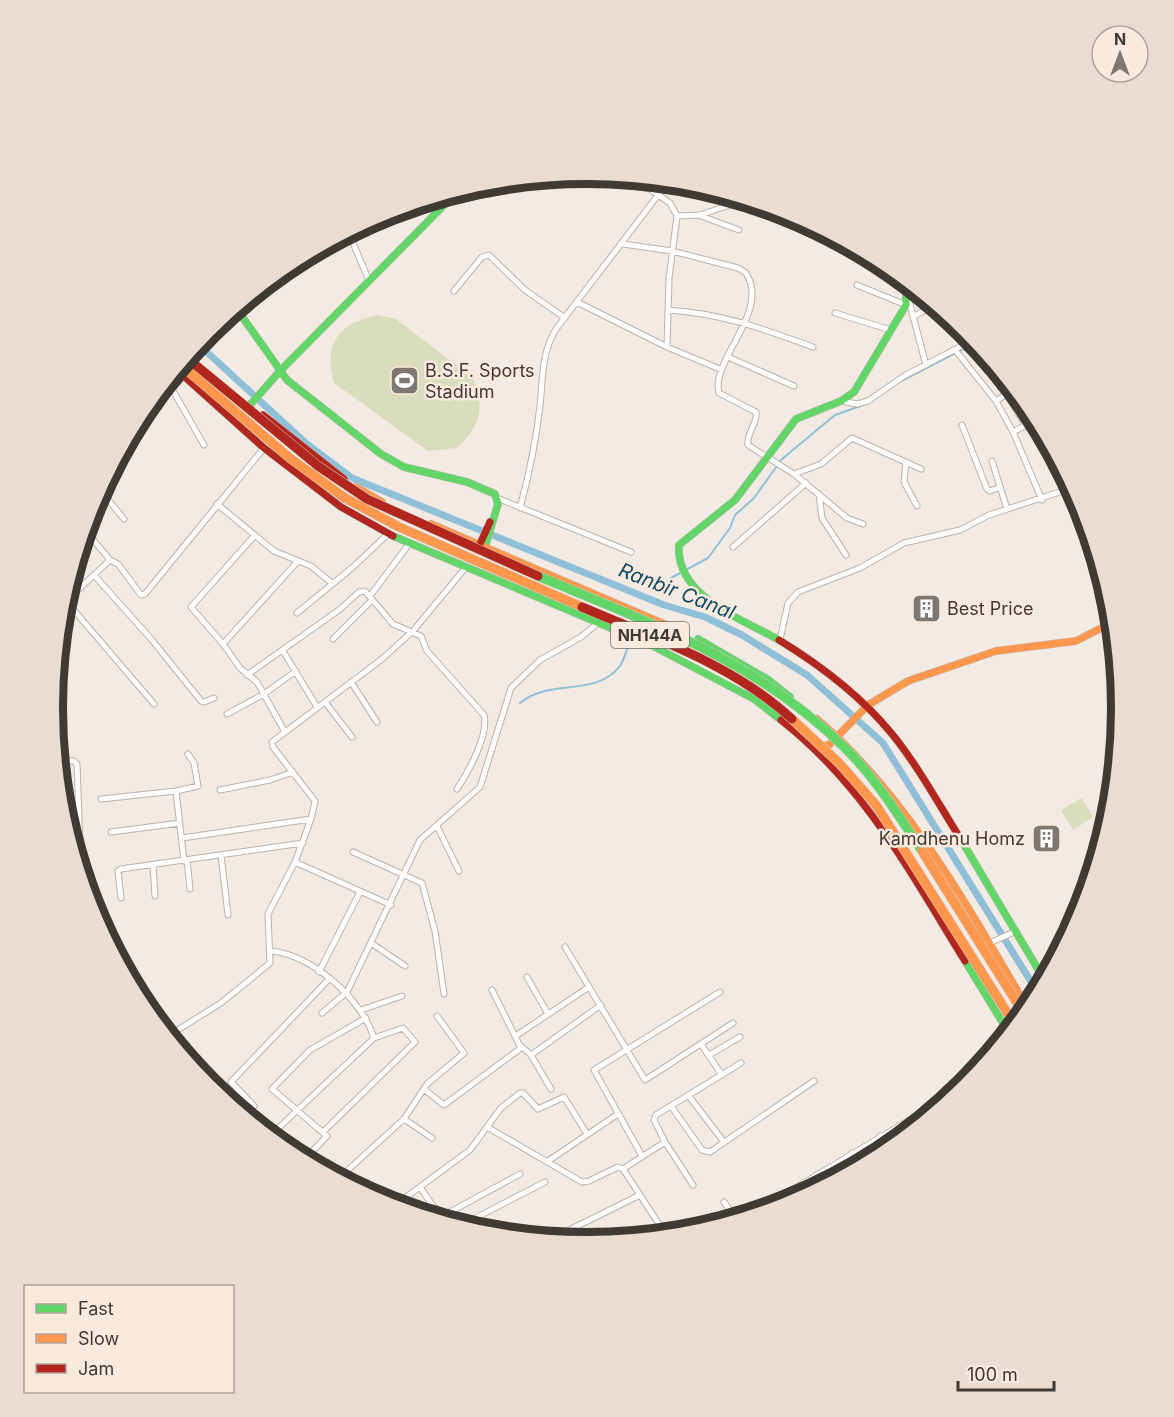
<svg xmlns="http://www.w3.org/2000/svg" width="1174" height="1417" font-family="Inter,sans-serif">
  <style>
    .green { fill: #d8ddbb }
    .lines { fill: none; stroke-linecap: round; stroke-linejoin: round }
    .stream { stroke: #8fc0d8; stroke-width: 2 }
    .canal { stroke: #8fc0d8; stroke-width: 7 }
    .street-casing { stroke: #bbb5af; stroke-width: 7 }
    .fast-casing { stroke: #bbb5af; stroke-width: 8 }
    .slow-casing { stroke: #bbb5af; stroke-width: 8 }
    .jam-casing { stroke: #bbb5af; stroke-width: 8 }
    .street { stroke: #fdfcfb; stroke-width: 5 }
    .fast { stroke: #63d668; stroke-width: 7 }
    .slow { stroke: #ff974d; stroke-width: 7 }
    .jam { stroke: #b3261e; stroke-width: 7 }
    .fast-bridge-casing { stroke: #cdc9c5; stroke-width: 10; stroke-linecap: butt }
    .slow-bridge-casing { stroke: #cdc9c5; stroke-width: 10; stroke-linecap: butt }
    .jam-bridge-casing { stroke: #cdc9c5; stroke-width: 10; stroke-linecap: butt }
    .fast-bridge { stroke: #63d668; stroke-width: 9 }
    .slow-bridge { stroke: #ff974d; stroke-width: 9 }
    .jam-bridge { stroke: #b3261e; stroke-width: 9 }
    .labels { text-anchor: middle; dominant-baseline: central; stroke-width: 5; stroke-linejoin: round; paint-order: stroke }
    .shield { fill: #f9eadd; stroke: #786f67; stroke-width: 1.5 }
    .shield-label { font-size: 16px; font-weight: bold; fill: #403a35 }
    .poi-label { font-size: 18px; fill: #403a35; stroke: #f9eadd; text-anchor: start }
    .water-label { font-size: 20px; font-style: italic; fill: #0f4c66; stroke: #f9eadd }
    .rim { fill: none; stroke: #403a35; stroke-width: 8 }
  </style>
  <rect width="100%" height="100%" fill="#f3ebe3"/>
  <path class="green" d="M 378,315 L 396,319 L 472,377 C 486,406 480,427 457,448 L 428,451 L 334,383 C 323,344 338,323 378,315 Z
    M 1082,798 L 1093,817 L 1073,830 L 1061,810 Z"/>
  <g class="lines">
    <path class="stream" d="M 903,380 L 975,343
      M 662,592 L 671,578 L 708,558 L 730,528 L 735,515 L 754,498 L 782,459 L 835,415 L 866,404
      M 520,703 C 549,678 595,698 620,666 C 625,658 626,648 632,640"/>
    <path class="canal" d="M 198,344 L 307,444 L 352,478 L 664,605 L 705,617 L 742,635 L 807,675 L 883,743 L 1038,993"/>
    <defs>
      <path id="street" d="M 635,179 L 670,203 L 677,216 L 669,278 L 667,347
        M 677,216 L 700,215 L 730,205 L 741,205
        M 701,216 L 739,230
        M 349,233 L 369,281
        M 623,244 L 672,251 L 738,268 L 746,273 C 771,312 710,360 719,393 L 756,412 C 758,424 746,433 748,445 L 794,474 L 847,518 L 863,524
        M 857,285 L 906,305
        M 454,291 L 482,257 L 489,255 L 525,290 L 565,318
        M 908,297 L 926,365
        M 577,302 L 667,347 L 722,370
        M 668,310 C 724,314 761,328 813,347
        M 835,313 L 891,330
        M 913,317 L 934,305
        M 954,322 L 963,347
        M 956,351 L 996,401 L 1013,432 L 1042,500
        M 728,357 L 794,386
        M 172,389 L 204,445
        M 1007,394 L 1026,426
        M 841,401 L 857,404 L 868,401 L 904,376 L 973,340
        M 996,401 L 1013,390
        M 962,425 L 987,489 L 990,491 L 1000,487
        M 1013,432 L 1036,420
        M 992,461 L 1007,509
        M 906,463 L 904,482 L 917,506
        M 794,474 L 821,464 L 852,438 L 921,469
        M 100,490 L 124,519
        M 819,494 L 822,518 L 846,555
        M 497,498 L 631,552
        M 217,504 L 274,551 L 311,566 L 333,584
        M 520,508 C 529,475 536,440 540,406 C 543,378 541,354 556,329 L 668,182
        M 255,535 L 191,607 L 223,644 L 240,668 L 257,682 L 285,732
        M 82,542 L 89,535
        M 733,547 L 806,483
        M 110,560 L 118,564 L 141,595 L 145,594 L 264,448
        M 94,575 L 152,640 L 201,701 L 204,702 L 214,698
        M 370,596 L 409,544
        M 66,601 L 154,704
        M 63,604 L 110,560 L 85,530
        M 297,613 L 353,567 L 388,534
        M 333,639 L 372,600
        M 780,640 L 788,603 L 798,592 L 860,568 L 904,543 L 960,530 L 989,515 L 1072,488
        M 223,644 L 298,561
        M 283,651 L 317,707
        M 247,675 L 339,610 L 359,592 L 365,591 L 393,624 L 421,636 L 427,651 L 484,715 C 489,735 468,773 457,789
        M 351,682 L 377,722
        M 325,702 L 352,737
        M 227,714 L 264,694 L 296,671
        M 58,761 L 74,761 L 77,764 L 81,872
        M 220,790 L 270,780 L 293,772
        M 101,799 L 176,791
        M 437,826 L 459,871
        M 111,832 L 180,823
        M 182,838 L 311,819
        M 353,852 L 422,883 L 435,931 L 444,994
        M 221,855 L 228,915
        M 187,860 L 190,889
        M 184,861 L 176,791 L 198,786 L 194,763 L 188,754
        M 295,862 L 311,819 L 315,801 L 273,747 L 272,742 L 382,659 L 413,631 L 466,567
        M 153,865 L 155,896
        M 121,898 L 118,871 L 121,869 L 303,843
        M 371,943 L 405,966
        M 990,943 L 1016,931
        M 565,947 L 645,1080 L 733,1023
        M 319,972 L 360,892
        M 527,977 L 548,1014
        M 361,1010 L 402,996
        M 322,1013 L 347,992 L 420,840 L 480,787 L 511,688 L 540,660 L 581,637 L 598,623
        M 517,1035 L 589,987
        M 168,1036 L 221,1003 L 270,963 L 268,914 L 295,862 L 391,905
        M 701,1044 L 722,1075
        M 521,1046 L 531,1055 L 551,1089
        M 531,1055 L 601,1005
        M 709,1055 L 740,1037
        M 424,1089 L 444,1105 L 521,1048 L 492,990
        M 688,1095 L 724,1142
        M 254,1106 L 231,1082 L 329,979
        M 671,1106 L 702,1150 L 710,1152 L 814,1081
        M 404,1119 L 432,1138
        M 487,1127 L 582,1182 L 589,1181 L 618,1167 L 623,1169 L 666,1235
        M 323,1132 L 415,1042 L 403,1028 L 374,1038
        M 270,1136 L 374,1038 C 362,999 311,954 271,951
        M 880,1136 L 889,1148
        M 665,1142 L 693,1185
        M 852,1153 L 861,1165
        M 642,1156 L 594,1070 L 720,992
        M 304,1160 L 327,1136 L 272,1089 L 310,1050 L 366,1018
        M 548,1161 L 618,1114
        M 623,1169 L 665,1142 L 654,1120 L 656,1115 L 741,1063
        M 338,1179 L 404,1119 L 427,1084 L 464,1053 L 437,1016
        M 420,1187 L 443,1221
        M 724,1202 L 736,1219
        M 394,1206 L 470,1150 L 501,1108 L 520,1093 L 523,1093 L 538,1109 L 564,1097 L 587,1134
        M 769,1209 L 792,1190 L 963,1088
        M 425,1215 L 436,1208
        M 441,1217 L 520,1174
        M 460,1226 L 545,1182
        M 642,1238 L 661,1227
        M 551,1239 L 640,1195"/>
      <path id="fast" d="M 236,308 L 287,380 L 381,454 L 404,467 L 467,482 L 495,494 L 498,504 L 485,547
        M 250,405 L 279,372 L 457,192
        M 133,430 L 184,375
        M 393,536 L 651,645 L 754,699 L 781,720
        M 698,639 L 767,679 L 790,697
        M 779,640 C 742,619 675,596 679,545 L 735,500 L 796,419 L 841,401 L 854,392 L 906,305 L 906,282
        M 960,838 L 1045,981
        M 965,961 L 1009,1033"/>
      <path id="slow" d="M 356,487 L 382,502
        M 431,524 L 685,633
        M 817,719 C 908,797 968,907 1028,1009
        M 820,747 L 829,745 L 868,705 L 908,681 L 996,651 L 1076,641 L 1113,622"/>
      <path id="jam" d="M 177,370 L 264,448 L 341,507 L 393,536
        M 263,415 L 344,479
        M 480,544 L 490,522
        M 779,640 C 820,665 861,696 892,734 C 918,766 938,803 960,838
        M 781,720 C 865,786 910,872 965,961"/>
    </defs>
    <use href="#street" class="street-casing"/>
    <use href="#fast" class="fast-casing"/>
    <use href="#slow" class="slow-casing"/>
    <use href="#jam" class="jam-casing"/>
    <use href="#street" class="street"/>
    <use href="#fast" class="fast"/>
    <use href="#slow" class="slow"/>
    <use href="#jam" class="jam"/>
    <defs>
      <path id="fast-bridge" d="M 538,576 C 650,623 758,661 846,749 C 876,779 899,816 922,851"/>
      <path id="slow-bridge" d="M 181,365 L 291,459 L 345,498 L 399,527 L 582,607
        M 792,719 L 839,763 L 876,805 L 1015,1025
        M 922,851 L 1024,1014"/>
      <path id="jam-bridge" d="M 187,358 L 318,466 L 367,499 L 538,576
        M 582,607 C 654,638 734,665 792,719"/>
    </defs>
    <use href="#fast-bridge" class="fast-bridge-casing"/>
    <use href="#slow-bridge" class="slow-bridge-casing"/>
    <use href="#jam-bridge" class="jam-bridge-casing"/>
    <use href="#fast-bridge" class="fast-bridge"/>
    <use href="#slow-bridge" class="slow-bridge"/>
    <use href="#jam-bridge" class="jam-bridge"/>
  </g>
  <defs>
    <symbol id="stadium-square" viewBox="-11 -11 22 22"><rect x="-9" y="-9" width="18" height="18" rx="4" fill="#7f7872" stroke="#f9eadd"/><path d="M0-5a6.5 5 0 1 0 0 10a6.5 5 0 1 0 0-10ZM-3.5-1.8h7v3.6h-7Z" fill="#fff"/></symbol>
    <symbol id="building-square" viewBox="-11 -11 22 22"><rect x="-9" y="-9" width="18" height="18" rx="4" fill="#7f7872" stroke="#f9eadd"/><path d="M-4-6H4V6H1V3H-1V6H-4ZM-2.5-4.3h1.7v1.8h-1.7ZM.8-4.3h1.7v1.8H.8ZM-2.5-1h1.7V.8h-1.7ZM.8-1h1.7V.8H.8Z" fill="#fff"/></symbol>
  </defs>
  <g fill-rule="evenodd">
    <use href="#stadium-square" x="388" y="364" width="33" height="33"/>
    <use href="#building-square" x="910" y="592" width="33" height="33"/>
    <use href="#building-square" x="1030" y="822" width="33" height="33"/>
  </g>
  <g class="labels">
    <rect class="shield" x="611" y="622" width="78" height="26" rx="4.5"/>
    <g class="shield-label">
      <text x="650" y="635">NH144A</text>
    </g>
    <g class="poi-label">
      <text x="425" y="370">B.S.F. Sports<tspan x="425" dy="21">Stadium</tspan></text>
      <text x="947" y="608">Best Price</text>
      <text x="1025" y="838" text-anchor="end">Kamdhenu Homz</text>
    </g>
    <g class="water-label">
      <text transform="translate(677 591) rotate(21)">Ranbir Canal</text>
    </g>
  </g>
  <path d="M0 0H1174V1417H0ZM63 708a524 524 0 1 1 1048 0a524 524 0 1 1-1048 0Z" fill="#eadcd0" fill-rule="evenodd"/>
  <path class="rim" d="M63 708a524 524 0 1 1 1048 0a524 524 0 1 1-1048 0Z"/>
  <rect x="24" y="1285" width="210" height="108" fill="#f9eadd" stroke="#afa49a" stroke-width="1.5"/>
  <rect x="36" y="1304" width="30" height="9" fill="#63d668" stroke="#afa49a" stroke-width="1.5"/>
  <text x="78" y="1315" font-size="18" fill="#403a35">Fast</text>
  <rect x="36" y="1334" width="30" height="9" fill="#ff974d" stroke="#afa49a" stroke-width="1.5"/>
  <text x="78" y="1345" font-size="18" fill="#403a35">Slow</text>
  <rect x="36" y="1364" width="30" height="9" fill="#b3261e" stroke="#afa49a" stroke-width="1.5"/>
  <text x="78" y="1375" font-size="18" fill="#403a35">Jam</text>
  <g transform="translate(1120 54)"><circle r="28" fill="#f9eadd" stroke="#afa49a" stroke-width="1.5"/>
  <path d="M0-4.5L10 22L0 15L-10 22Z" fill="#7f7872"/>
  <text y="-9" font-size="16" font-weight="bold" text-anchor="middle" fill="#403a35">N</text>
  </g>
  <path d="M958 1381v9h96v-9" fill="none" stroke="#403a35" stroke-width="3"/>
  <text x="967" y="1381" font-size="18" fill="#403a35" stroke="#f9eadd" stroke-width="4.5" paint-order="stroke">100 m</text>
</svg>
